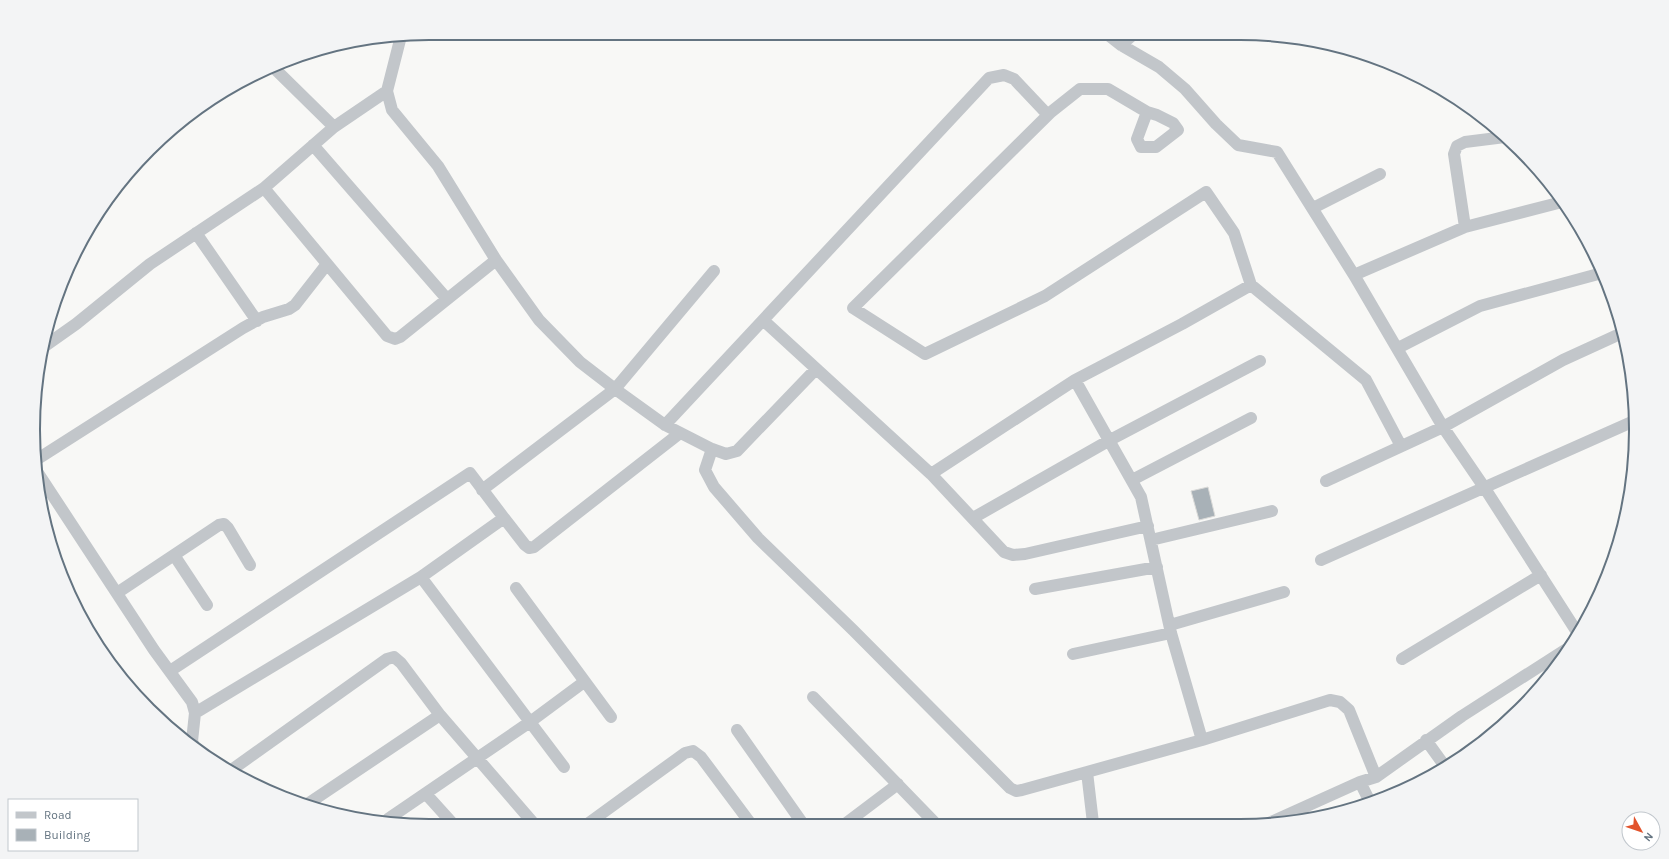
<svg xmlns="http://www.w3.org/2000/svg" width="1669" height="859" font-family="Karla,sans-serif">
  <style>
    .building { fill: #a8b1b7; stroke: #dadad8 }
    .lines { fill: none; stroke-linecap: round; stroke-linejoin: round }
    .street { stroke: #c2c6ca; stroke-width: 12 }
    .rim { fill: none; stroke: #647481; stroke-width: 2 }
  </style>
  <rect width="100%" height="100%" fill="#f8f8f6"/>
  <path class="building" d="M 1208,487 L 1215,516 L 1199,520 L 1191,491 Z"/>
  <g class="lines">
    <path class="street" d="M 1107,34 L 1121,45 L 1159,67 L 1185,89 L 1216,124 L 1238,145 L 1277,152 L 1354,275 L 1443,427 L 1484,487 L 1577,632
      M 401,36 L 387,91 L 392,110 L 438,166 L 496,260 L 539,320 L 580,362 L 615,389 L 665,425 L 712,449 L 726,454 L 737,451 L 816,369
      M 1121,45 L 1134,34
      M 273,67 L 334,127 L 387,91
      M 1147,112 L 1137,139 L 1141,147 L 1156,147 L 1178,130 L 1173,123 L 1157,115 L 1147,112 L 1108,89 L 1080,89 L 1051,112 L 853,308 L 925,354 L 1045,296 L 1206,192 L 1234,233 L 1251,285 L 1366,380 L 1401,446
      M 313,145 L 447,299
      M 264,188 L 387,336 L 395,339 L 400,337 L 496,260
      M 1313,208 L 1380,174
      M 1465,227 L 1454,154 L 1457,146 L 1465,142 L 1505,137
      M 196,233 L 257,321
      M 1354,275 L 1465,227 L 1562,202
      M 763,320 L 931,474 L 1004,552 L 1013,555 L 1025,554 L 1148,526
      M 42,348 L 76,324 L 150,264 L 264,188 L 334,127
      M 1398,348 L 1480,306 L 1602,273
      M 665,425 L 989,78 L 1004,75 L 1014,79 L 1048,115
      M 712,449 L 705,470 L 714,487 L 758,538 L 853,630 L 1010,788 L 1016,791 L 1022,790 L 1087,772
      M 36,460 L 243,328 L 263,317 L 289,309 L 295,305 L 327,264
      M 36,470 L 154,650 L 192,702 L 195,713 L 192,741 L 194,746
      M 931,474 L 1075,380
      M 1132,480 L 1251,418
      M 1326,481 L 1443,427 L 1563,360 L 1622,333
      M 482,490 L 615,389 L 714,271
      M 504,518 L 525,545 L 529,548 L 534,547 L 680,433
      M 973,518 L 1110,440 L 1260,361
      M 1151,540 L 1272,511
      M 174,555 L 207,605
      M 1321,560 L 1634,421
      M 516,588 L 611,717
      M 1035,589 L 1157,567
      M 117,593 L 219,525 L 224,524 L 228,528 L 250,565
      M 1170,625 L 1284,592
      M 1073,654 L 1171,633
      M 1402,659 L 1541,575
      M 170,671 L 470,473 L 504,518 L 421,577 L 195,713
      M 813,697 L 936,824
      M 737,730 L 803,824
      M 1202,740 L 1330,700 L 1340,702 L 1349,710 L 1376,777
      M 1426,740 L 1444,765
      M 564,767 L 530,722 L 584,682
      M 230,771 L 387,659 L 394,657 L 401,663 L 440,715
      M 1360,782 L 1370,802
      M 426,794 L 454,825
      M 306,805 L 440,715 L 535,825
      M 388,819 L 530,722 L 421,577
      M 1093,823 L 1087,772 L 1202,740 L 1171,633 L 1141,497 L 1075,380 L 1182,324 L 1251,285
      M 1269,823 L 1360,782 L 1376,777 L 1462,716 L 1565,650
      M 845,824 L 898,784
      M 586,825 L 685,753 L 693,751 L 701,757 L 751,824"/>
  </g>
  <path d="M0 0H1669V859H0ZM429 40H1240A389 389 0 0 1 1629 429V430A389 389 0 0 1 1240 819H429A389 389 0 0 1 40 430V429A389 389 0 0 1 429 40Z" fill="#f3f4f5" fill-rule="evenodd"/>
  <path class="rim" d="M429 40H1240A389 389 0 0 1 1629 429V430A389 389 0 0 1 1240 819H429A389 389 0 0 1 40 430V429A389 389 0 0 1 429 40Z"/>
  <rect x="8" y="799" width="130" height="52" fill="#ffffff" stroke="#c1c7cd"/>
  <rect x="16" y="812" width="20" height="6" fill="#c2c6ca" stroke="#c1c7cd"/>
  <text x="44" y="819" font-size="12" fill="#647481">Road</text>
  <rect x="16" y="829" width="20" height="12" fill="#a8b1b7" stroke="#c1c7cd"/>
  <text x="44" y="839" font-size="12" fill="#647481">Building</text>
  <g transform="translate(1641 831) rotate(130)"><circle r="19" fill="#ffffff" stroke="#c1c7cd"/>
  <path d="M0-3L7 15L0 10L-7 15Z" fill="#e2532c"/>
  <text y="-6" font-size="11" font-weight="bold" text-anchor="middle" fill="#647481">N</text>
  </g>
</svg>
